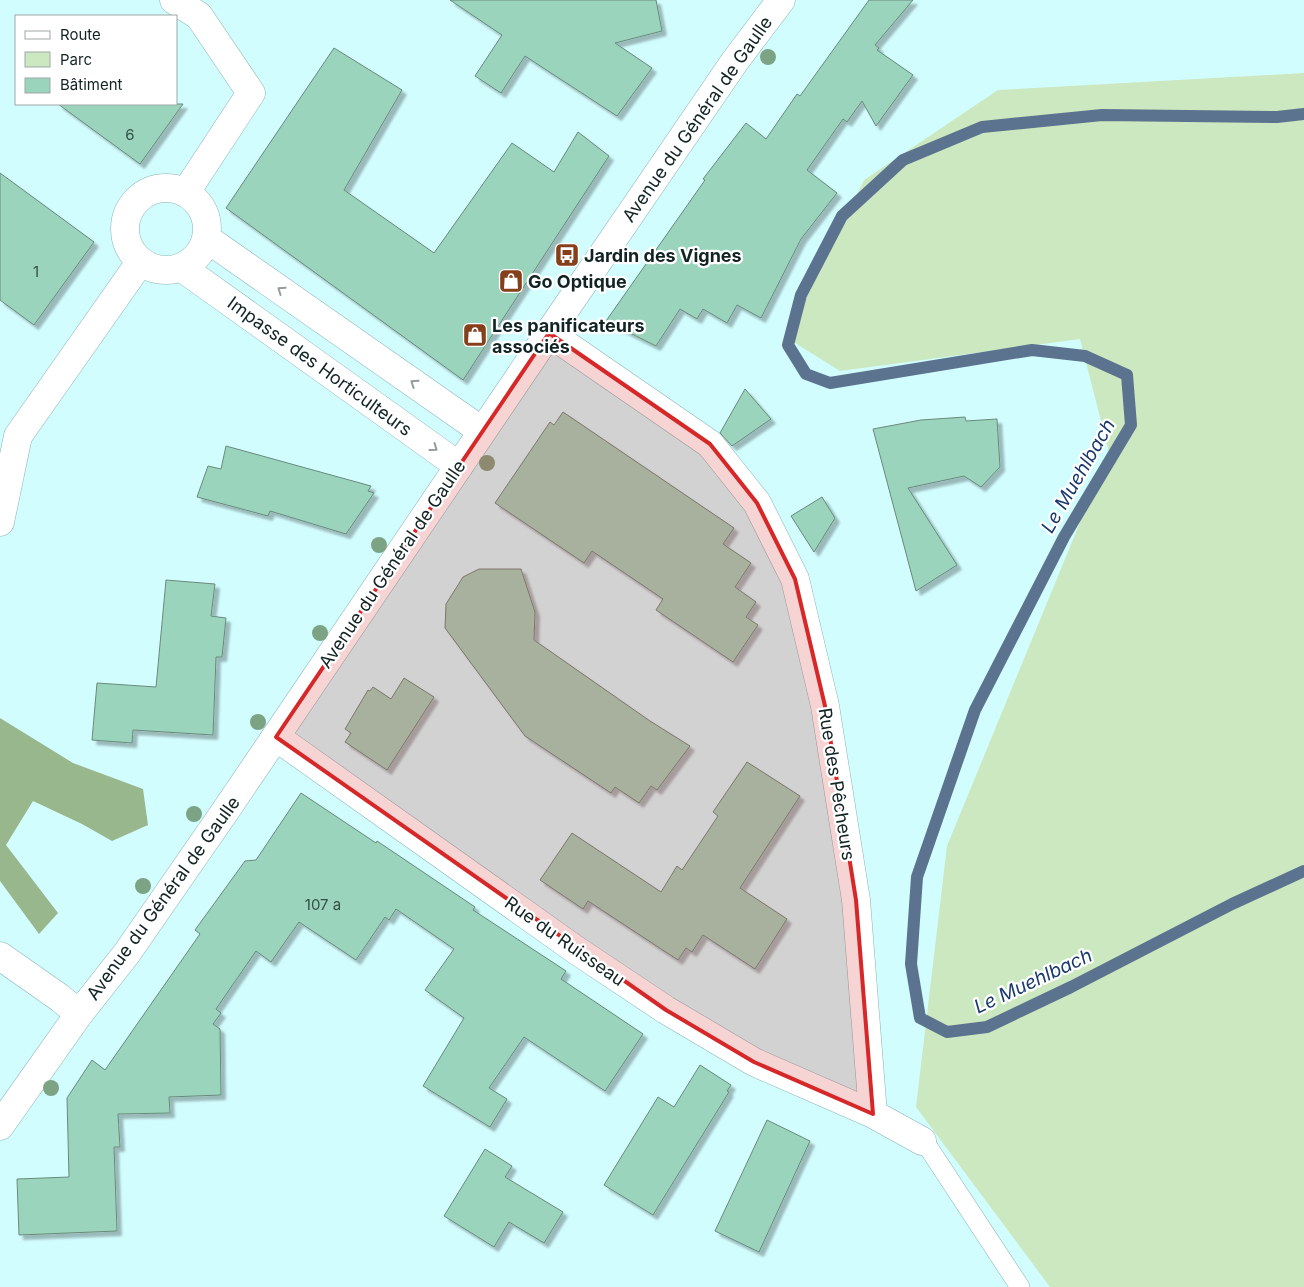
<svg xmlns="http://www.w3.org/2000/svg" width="1304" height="1287" font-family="Inter,sans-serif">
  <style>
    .green { fill: #cbe8c0 }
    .forest { fill: #99b78d }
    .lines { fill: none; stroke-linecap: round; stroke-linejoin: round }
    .stream { stroke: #5c738f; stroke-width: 12 }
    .building { fill: #9bd4bc; stroke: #688a7c; filter: url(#shadow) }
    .lane-casing { stroke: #8ab3b4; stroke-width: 20 }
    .street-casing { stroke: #8ab3b4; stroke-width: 29 }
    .secondary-casing { stroke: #8ab3b4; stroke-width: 29 }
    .lane { stroke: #fff; stroke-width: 19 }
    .street { stroke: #fff; stroke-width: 28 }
    .secondary { stroke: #fff; stroke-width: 28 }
    .tree { fill: #7ba384 }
    .oneway { stroke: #949c9c }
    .marked { fill: #d62828; fill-opacity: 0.2; stroke: #d62828; stroke-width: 4; stroke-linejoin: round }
    .labels { text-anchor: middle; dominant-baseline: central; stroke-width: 4.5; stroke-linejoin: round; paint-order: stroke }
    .number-label { font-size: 15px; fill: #344f49 }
    .street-label { font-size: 18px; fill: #122323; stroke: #fff }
    .poi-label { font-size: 18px; font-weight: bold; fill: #122323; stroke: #fff; text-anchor: start }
    .water-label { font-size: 19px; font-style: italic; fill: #1a396d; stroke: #fff }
  </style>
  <defs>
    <filter id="shadow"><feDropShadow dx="4.5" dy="4.5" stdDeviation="1" flood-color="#0004"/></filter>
  </defs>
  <rect width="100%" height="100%" fill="#d2fdfe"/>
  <path class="green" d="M 1304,73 L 1304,1287 L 1050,1287 L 916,1107 L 947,846 L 1109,452 L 1080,339 L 840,371 L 787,338 L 864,180 L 998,90 Z"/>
  <path class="forest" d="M 0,718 L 73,763 L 143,789 L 148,825 L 112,841 L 82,824 L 33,801 L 6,845 L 58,913 L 39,934 L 0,881 Z"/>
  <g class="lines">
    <path class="stream" d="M 1304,114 L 1277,117 L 1102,115 L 982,127 L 903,160 L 842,216 L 801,295 L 788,345 L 806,374 L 830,383 L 1032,350 L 1085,356 L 1127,375 L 1131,425 L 1064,537 L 975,710 L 917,877 L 911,964 L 920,1018 L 947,1032 L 987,1027 L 1071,987 L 1232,904 L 1304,871"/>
  </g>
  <path class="building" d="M 450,0 L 656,0 L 662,31 L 615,43 L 652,68 L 617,116 L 525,56 L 501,93 L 475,76 L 502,35 Z
    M 869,0 L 913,0 L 875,45 L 879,48 L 877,50 L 913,75 L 876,126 L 862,101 L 847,122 L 843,119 L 807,170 L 837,193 L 801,239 L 761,318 L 737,305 L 727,323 L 703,309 L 697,319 L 680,309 L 656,346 L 606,321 L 705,180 L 703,179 L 746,123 L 766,139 L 797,94 L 800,96 Z
    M 334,48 L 402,90 L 344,190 L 434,253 L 512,143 L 554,172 L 578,132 L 609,156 L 463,380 L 226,208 Z
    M 58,104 L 183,104 L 140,164 Z
    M 0,173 L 94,242 L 34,325 L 0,300 Z
    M 745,389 L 771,419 L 732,446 L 720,433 Z
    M 563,412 L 734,528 L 723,544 L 751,563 L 735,587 L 756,602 L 746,617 L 758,625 L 733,662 L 656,610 L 663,599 L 592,551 L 584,563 L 495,503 L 550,422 L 554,425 Z
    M 965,417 L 966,421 L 997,419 L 1000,467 L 981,487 L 964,476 L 908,488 L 957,565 L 916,591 L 873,429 L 921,420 Z
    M 226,446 L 371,486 L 368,491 L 374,493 L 346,534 L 270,511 L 268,516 L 197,497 L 208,466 L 221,469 Z
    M 822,497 L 835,518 L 814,552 L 791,516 Z
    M 479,569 L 521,569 L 535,612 L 534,640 L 650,721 L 690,746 L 657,790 L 651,786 L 639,803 L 615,787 L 611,793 L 525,736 L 445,628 L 446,604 L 463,577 Z
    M 166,580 L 215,584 L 211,616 L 226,618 L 222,657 L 216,657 L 213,735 L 133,730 L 132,743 L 92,740 L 97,683 L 156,687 Z
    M 404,678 L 434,697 L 387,770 L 345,742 L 351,733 L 345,729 L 368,690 L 370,691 L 373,687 L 391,699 Z
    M 747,762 L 800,796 L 740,888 L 787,919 L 755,969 L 703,935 L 692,952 L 686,948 L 678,960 L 588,901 L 583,909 L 540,880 L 572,833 L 661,892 L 677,866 L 682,870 L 718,816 L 713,812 Z
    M 301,793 L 376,843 L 377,841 L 475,907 L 473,910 L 566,971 L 561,979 L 643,1034 L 605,1091 L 524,1037 L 489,1088 L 507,1099 L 490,1127 L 423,1086 L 464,1018 L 425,990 L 454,949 L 396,909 L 389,920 L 385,917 L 356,960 L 299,922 L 271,962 L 256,951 L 216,1009 L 221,1013 L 213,1024 L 220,1029 L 221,1095 L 169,1097 L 170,1113 L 118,1114 L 120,1147 L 114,1147 L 117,1231 L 19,1235 L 17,1179 L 69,1177 L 67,1098 L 92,1060 L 105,1070 L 200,934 L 195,930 L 245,861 L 256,860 Z
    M 700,1065 L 731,1085 L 727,1091 L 729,1092 L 653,1215 L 604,1185 L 658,1097 L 674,1107 Z
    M 767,1120 L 810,1141 L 759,1252 L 715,1231 Z
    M 485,1149 L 512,1166 L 505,1177 L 563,1212 L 544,1243 L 509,1222 L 494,1247 L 444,1216 Z"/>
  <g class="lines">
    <defs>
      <path id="lane" d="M 922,1141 L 928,1147 L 1020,1287"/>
      <path id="street" d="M 174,0 L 199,16 L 251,93 L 186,192
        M125 229a41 41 0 1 1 82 0a41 41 0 1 1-82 0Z
        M 206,238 L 482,431
        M 181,267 L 459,466
        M 549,333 L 710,444 L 757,503 L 795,579 L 825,706 L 856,900 L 873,1114 L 922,1141
        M 0,522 L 18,436 L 141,261
        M 276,737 L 576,950 L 666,1010 L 754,1062 L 873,1114
        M 0,956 L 60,998 L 79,1014"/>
      <path id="secondary" d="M 0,1126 L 79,1014 L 127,953 L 226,810 L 549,333 L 735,61 L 781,0"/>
    </defs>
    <use href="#lane" class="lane-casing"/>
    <use href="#street" class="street-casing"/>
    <use href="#secondary" class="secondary-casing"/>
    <use href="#lane" class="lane"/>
    <use href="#street" class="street"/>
    <use href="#secondary" class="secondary"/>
  </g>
  <g class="tree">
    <circle cx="768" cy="57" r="8"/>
    <circle cx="487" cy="463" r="8"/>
    <circle cx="379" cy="545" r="8"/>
    <circle cx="320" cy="633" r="8"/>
    <circle cx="258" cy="722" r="8"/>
    <circle cx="194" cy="814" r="8"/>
    <circle cx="143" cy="886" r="8"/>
    <circle cx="51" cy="1088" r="8"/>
  </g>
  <defs><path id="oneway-chevron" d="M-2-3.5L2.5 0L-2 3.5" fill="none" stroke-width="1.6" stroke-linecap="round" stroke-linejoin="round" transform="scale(1.25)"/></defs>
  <g class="oneway">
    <use href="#oneway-chevron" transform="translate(281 290) rotate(-145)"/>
    <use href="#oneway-chevron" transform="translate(414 383) rotate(-145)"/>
    <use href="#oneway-chevron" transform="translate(434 448) rotate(36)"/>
  </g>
  <path class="marked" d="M 549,333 L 710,444 L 757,503 L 795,579 L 825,706 L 856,900 L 873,1114 L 754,1062 L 666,1010 L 276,737 Z"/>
  <defs>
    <symbol id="bus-square" viewBox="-11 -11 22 22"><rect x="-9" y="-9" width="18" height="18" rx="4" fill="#853f1b" stroke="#fff"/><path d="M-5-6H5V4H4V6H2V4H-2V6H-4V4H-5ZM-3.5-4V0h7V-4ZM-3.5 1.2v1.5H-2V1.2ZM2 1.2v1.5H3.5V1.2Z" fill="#fff"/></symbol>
    <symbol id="shop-square" viewBox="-11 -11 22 22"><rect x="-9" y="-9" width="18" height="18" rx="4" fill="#853f1b" stroke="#fff"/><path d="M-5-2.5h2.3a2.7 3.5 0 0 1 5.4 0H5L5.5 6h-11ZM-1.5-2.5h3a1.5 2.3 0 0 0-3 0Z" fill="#fff"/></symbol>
  </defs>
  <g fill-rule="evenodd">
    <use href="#bus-square" x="553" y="241" width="28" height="28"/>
    <use href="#shop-square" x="497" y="267" width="28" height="28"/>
    <use href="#shop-square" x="461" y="321" width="28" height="28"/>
  </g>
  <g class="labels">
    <g class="number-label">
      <text x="130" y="134">6</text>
      <text x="36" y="271">1</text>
      <text x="323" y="904">107 a</text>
    </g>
    <g class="street-label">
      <text transform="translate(697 119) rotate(-55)">Avenue du Général de Gaulle</text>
      <text transform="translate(320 366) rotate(36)">Impasse des Horticulteurs</text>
      <text transform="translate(392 564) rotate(-56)">Avenue du Général de Gaulle</text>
      <text transform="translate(837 784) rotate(81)">Rue des Pêcheurs</text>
      <text transform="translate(163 898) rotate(-54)">Avenue du Général de Gaulle</text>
      <text transform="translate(565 941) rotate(35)">Rue du Ruisseau</text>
    </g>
    <g class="poi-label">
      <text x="584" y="255">Jardin des Vignes</text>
      <text x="528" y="281">Go Optique</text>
      <text x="492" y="325">Les panificateurs<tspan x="492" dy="21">associés</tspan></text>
    </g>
    <g class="water-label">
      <text transform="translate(1078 476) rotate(-60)">Le Muehlbach</text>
      <text transform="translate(1033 981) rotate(-25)">Le Muehlbach</text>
    </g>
  </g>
  <rect x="15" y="15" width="162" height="90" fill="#ffffff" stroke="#a0a7a7"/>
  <rect x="25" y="31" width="25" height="8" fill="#ffffff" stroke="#a0a7a7"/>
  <text x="60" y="40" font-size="15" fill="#122323">Route</text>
  <rect x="25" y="52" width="25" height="15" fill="#cbe8c0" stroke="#a0a7a7"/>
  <text x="60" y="65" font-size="15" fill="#122323">Parc</text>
  <rect x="25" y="78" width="25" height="15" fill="#9bd4bc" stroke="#a0a7a7"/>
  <text x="60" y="90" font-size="15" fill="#122323">Bâtiment</text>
</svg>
